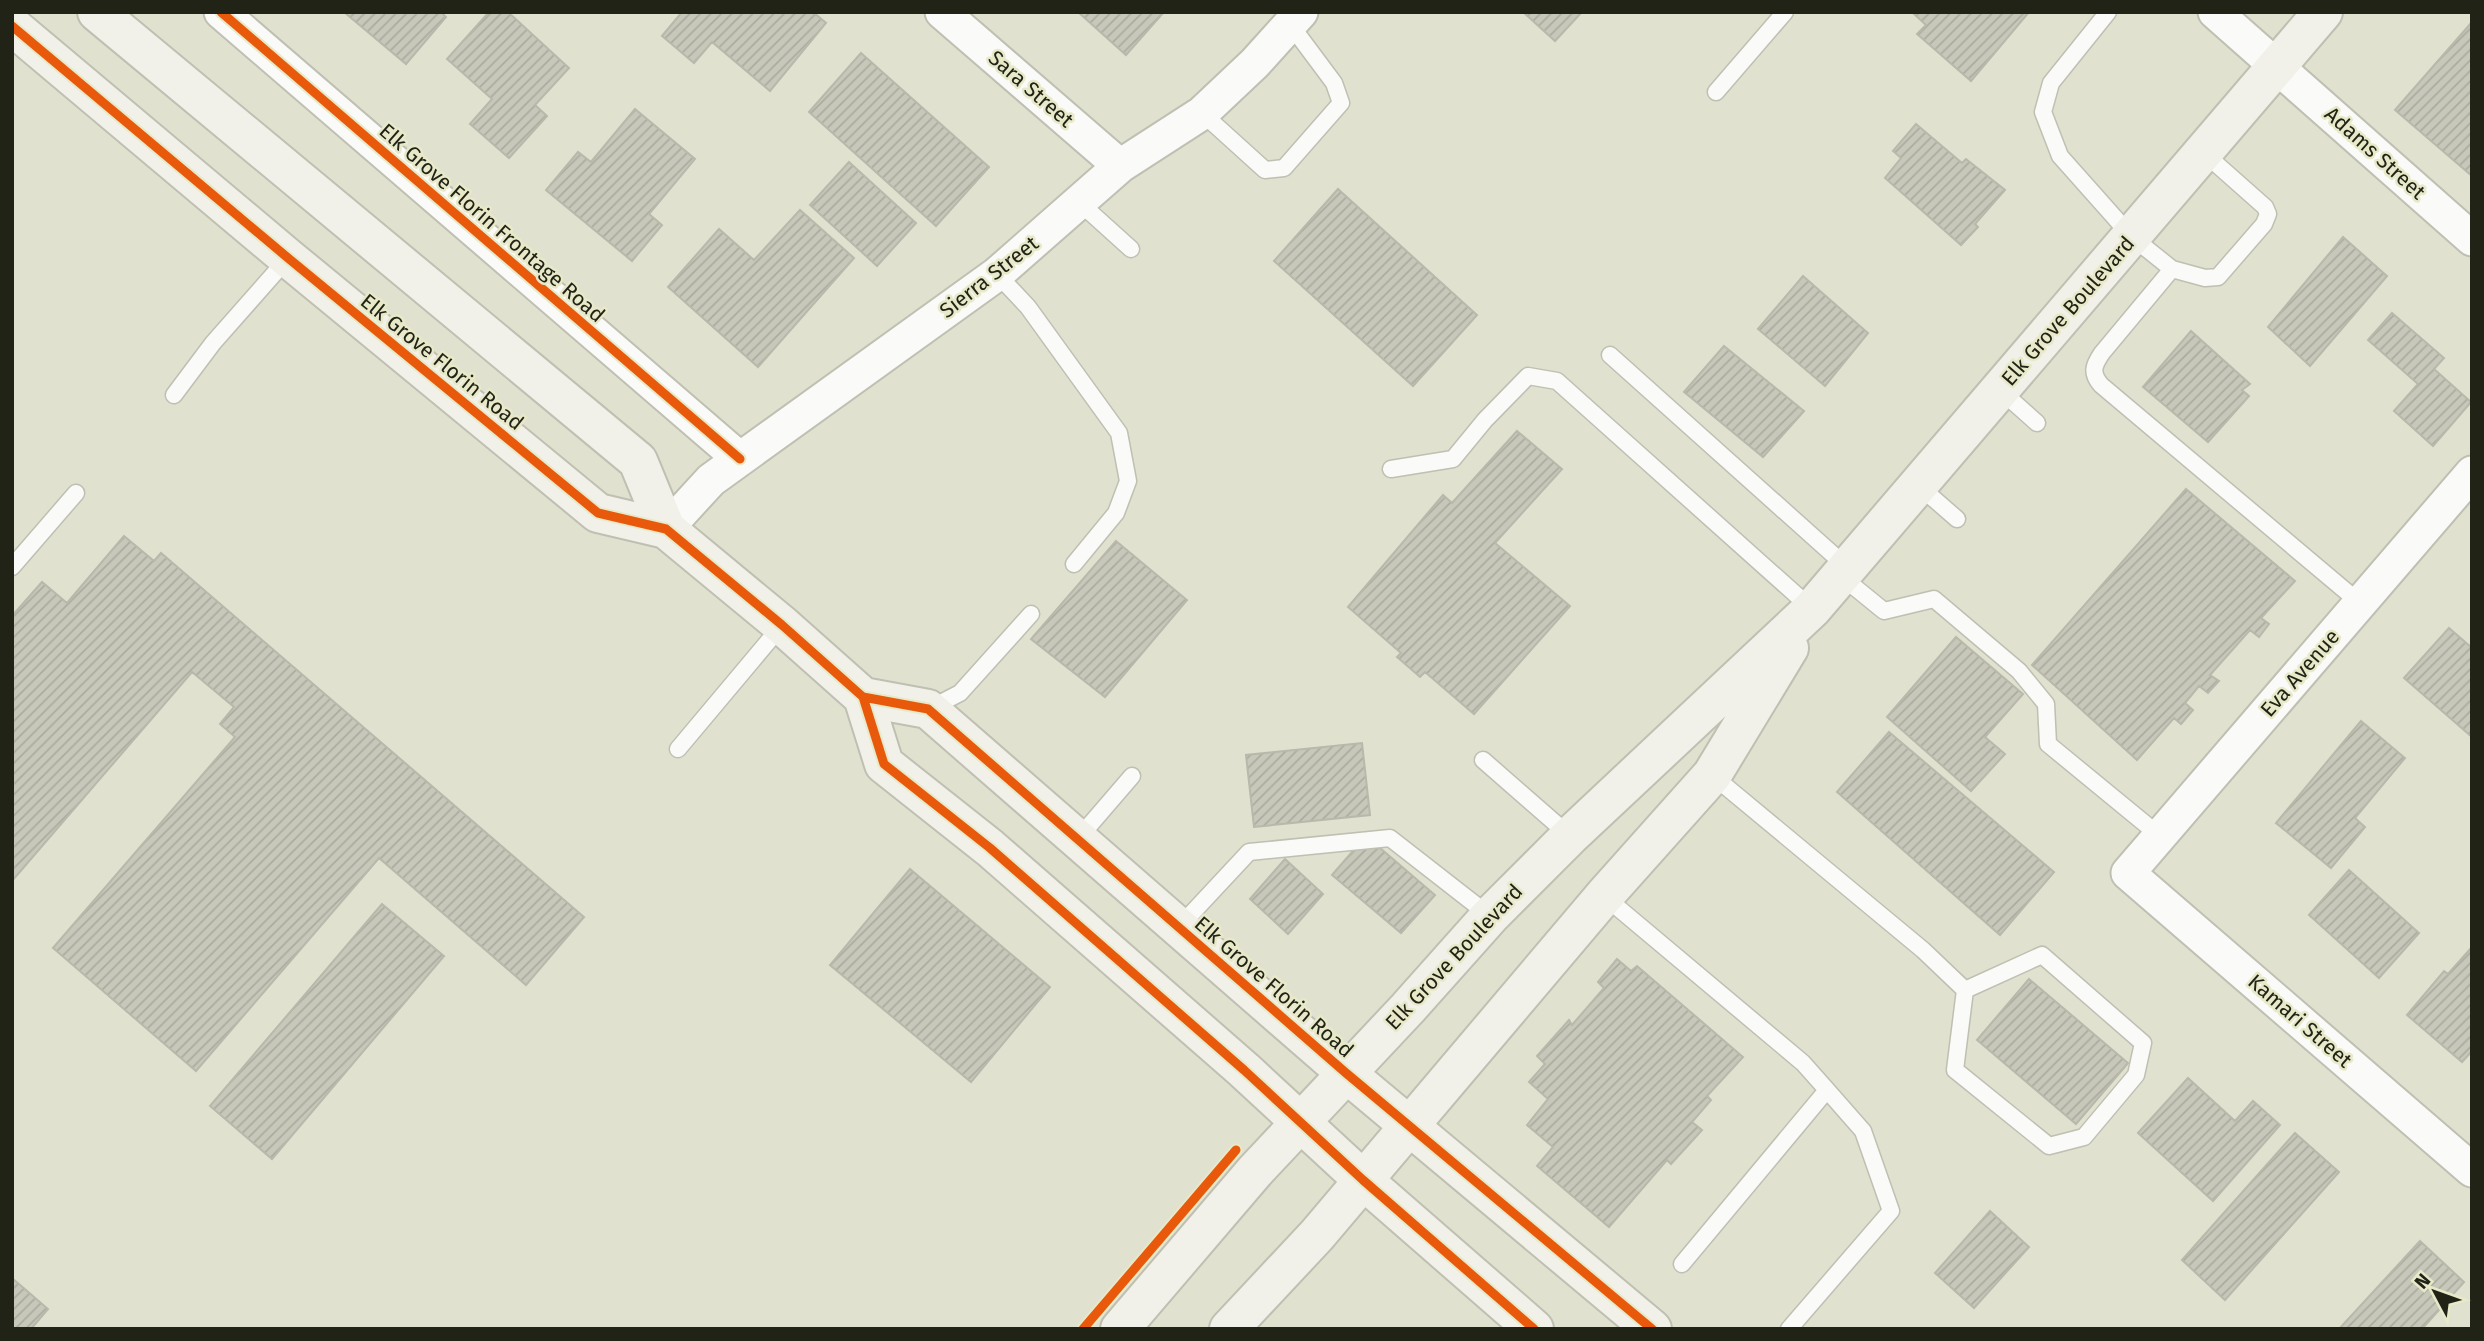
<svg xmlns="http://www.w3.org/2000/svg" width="2484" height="1341" font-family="'Fira Sans',sans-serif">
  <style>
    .building { fill: url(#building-hatch); stroke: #b8b8ab; stroke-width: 2 }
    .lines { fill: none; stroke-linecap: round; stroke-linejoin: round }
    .lane-casing { stroke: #bfbfb2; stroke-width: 19 }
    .street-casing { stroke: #bfbfb2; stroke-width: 37 }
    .secondary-casing { stroke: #bfbfb2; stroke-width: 42 }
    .lane { stroke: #fafaf8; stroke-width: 16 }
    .street { stroke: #fafaf8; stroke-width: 33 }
    .secondary { stroke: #f1f1ea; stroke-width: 38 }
    .cycleway-casing { stroke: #e7e9c8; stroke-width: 13 }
    .cycleway { stroke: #e8590c; stroke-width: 9 }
    .labels { text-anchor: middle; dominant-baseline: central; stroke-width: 5; stroke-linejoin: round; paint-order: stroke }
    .street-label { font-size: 21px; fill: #222317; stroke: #e7e9c8 }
  </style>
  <defs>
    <pattern id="building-hatch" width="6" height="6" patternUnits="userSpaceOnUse" patternTransform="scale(1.75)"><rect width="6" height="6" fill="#c7c8ba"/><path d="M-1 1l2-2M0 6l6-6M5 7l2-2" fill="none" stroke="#abac9f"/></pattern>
  </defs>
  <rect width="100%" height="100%" fill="#e1e1d0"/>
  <path class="building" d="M 344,12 L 441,12 L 446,17 L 406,64 Z
    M 489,12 L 508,12 L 569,68 L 535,105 L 547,116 L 509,158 L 470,124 L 492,99 L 447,59 Z
    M 682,12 L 813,12 L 826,23 L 770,91 L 712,42 L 694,63 L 662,36 Z
    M 1078,12 L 1164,12 L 1126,55 Z
    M 1523,12 L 1582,12 L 1555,41 Z
    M 2029,12 L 1971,81 L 1917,34 L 1926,25 L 1913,13 Z
    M 2472,22 L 2472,176 L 2395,110 Z
    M 861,53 L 989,167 L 936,226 L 809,112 Z
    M 635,109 L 695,159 L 649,214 L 662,225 L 632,261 L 546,190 L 578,152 L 591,162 Z
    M 1916,124 L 1962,163 L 1966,159 L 2005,190 L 1975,224 L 1978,227 L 1961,245 L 1885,178 L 1901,158 L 1893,151 Z
    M 849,162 L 916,223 L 877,266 L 810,205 Z
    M 1338,189 L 1477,315 L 1413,386 L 1274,261 Z
    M 800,210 L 854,258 L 758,367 L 668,287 L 719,229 L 754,260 Z
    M 2343,237 L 2387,276 L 2310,366 L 2268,327 Z
    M 1803,276 L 1868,333 L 1825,386 L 1758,329 Z
    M 2392,313 L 2444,358 L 2434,369 L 2471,402 L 2433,446 L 2394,411 L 2418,384 L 2368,340 Z
    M 2191,331 L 2250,384 L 2242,390 L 2249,396 L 2208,442 L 2143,387 Z
    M 1724,346 L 1804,411 L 1763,457 L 1684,392 Z
    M 1517,431 L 1562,469 L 1495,543 L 1570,606 L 1474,714 L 1425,672 L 1420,677 L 1397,657 L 1401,653 L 1348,607 L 1443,495 L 1452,503 Z
    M 2186,489 L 2295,581 L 2261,618 L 2269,624 L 2259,637 L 2250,630 L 2210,675 L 2219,681 L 2208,693 L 2199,686 L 2185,703 L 2193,710 L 2181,724 L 2174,718 L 2137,760 L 2032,665 Z
    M 124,536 L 154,561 L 161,553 L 584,917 L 526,985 L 379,858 L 196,1071 L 53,948 L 235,737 L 220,724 L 234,707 L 192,672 L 12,881 L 12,616 L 42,582 L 67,603 Z
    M 1116,541 L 1187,600 L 1105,697 L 1031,639 Z
    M 2449,628 L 2472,648 L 2472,737 L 2404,678 Z
    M 1956,637 L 2023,694 L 1985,737 L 2005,754 L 1971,791 L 1887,717 Z
    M 2361,721 L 2405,758 L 2355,818 L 2365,827 L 2331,868 L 2276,823 Z
    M 1889,732 L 2054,872 L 2000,935 L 1837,792 Z
    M 1362,743 L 1370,815 L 1254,827 L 1246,755 Z
    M 1366,836 L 1435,895 L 1401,933 L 1332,875 Z
    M 1285,859 L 1323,894 L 1288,934 L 1250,899 Z
    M 910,869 L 1050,987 L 971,1082 L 830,965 Z
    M 2349,870 L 2419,933 L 2379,978 L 2309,915 Z
    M 382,904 L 444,956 L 272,1159 L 210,1106 Z
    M 2472,947 L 2472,1051 L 2462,1062 L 2407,1015 L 2444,971 L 2448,974 Z
    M 1617,959 L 1631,971 L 1637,966 L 1743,1057 L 1707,1096 L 1711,1100 L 1692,1122 L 1702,1130 L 1671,1164 L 1667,1160 L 1609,1227 L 1537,1166 L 1553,1147 L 1527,1125 L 1548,1099 L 1529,1082 L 1545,1064 L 1537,1056 L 1569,1020 L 1572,1025 L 1604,988 L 1598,982 Z
    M 2029,979 L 2128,1063 L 2076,1124 L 1977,1040 Z
    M 2188,1078 L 2235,1121 L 2253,1101 L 2280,1125 L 2213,1201 L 2138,1133 Z
    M 2295,1133 L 2339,1172 L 2225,1300 L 2182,1260 Z
    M 1990,1211 L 2029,1247 L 1974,1308 L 1935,1273 Z
    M 2420,1241 L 2464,1282 L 2422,1329 L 2339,1329 Z
    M 12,1278 L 48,1309 L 31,1329 L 12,1329 Z"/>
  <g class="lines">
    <defs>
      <path id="lane" d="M 2108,12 L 2051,83 L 2043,112 L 2060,156 L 2132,237 L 2172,269 L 2102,353 C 2093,366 2091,373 2101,385 L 2360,603
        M 1716,92 L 1785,12
        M 1202,113 L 1265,170 L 1284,168 L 1341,103 L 1334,83 L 1290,24
        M 1080,203 L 1131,249
        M 2172,269 L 2205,278 L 2218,277 L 2264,224 L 2268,214 L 2265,207 L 2204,153
        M 997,274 L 1028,307 L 1119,433 L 1128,481 L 1116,513 L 1074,564
        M 1610,355 L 1848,568
        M 2000,390 L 2037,423
        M 174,395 L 213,343 L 288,258
        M 1391,469 L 1453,459 L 1485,420 L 1528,376 L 1557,381 L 1812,609
        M 1918,485 L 1957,519
        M 12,567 L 76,493
        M 1841,576 L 1884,611 L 1934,599 L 2019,671 L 2046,704 L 2048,744 L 2160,836
        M 929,709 L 960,693 L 1031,614
        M 678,749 L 782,625
        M 1483,760 L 1570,836
        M 1712,775 L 1923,950 L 1965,990 L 1955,1070 L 2049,1146 L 2084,1137 L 2136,1075 L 2143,1043 L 2042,955 L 1965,990
        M 1076,841 L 1132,776
        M 1604,896 L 1803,1063 L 1827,1090 L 1863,1131 L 1891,1211 L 1789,1329
        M 1179,927 L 1249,852 L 1390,838 L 1490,916
        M 1682,1264 L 1827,1090"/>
      <path id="street" d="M 221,12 L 740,459
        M 942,12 L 1120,166
        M 2215,12 L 2472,239
        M 2472,473 L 2128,873 L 2472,1170
        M 666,529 L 711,480 L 997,274 L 1120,166 L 1202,113 L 1255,63 L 1301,12"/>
      <path id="secondary" d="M 97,12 L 638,461 L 666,529
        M 12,26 L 288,258 L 598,513 L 666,529 L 782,625 L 863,697 L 884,764 L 990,848 L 1244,1070 L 1363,1180 L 1534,1329
        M 863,697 L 928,709 L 1346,1073 L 1652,1329
        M 1120,1329 L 1255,1171 L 1408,1008 L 1490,916 L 1570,836 L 1812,609 L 2323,12
        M 1229,1329 L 1317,1235 L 1604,896 L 1712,775 L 1789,648"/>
    </defs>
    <use href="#lane" class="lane-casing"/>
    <use href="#street" class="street-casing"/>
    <use href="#secondary" class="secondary-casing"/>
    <use href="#lane" class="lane"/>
    <use href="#street" class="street"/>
    <use href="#secondary" class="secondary"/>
    <defs>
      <path id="cycleway" d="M 221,12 L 740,459
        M 12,26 L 288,258 L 598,513 L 666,529 L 782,625 L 863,697 L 884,764 L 990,848 L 1244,1070 L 1363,1180 L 1534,1329
        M 863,697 L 928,709 L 1346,1073 L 1652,1329
        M 1083,1329 L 1236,1150"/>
    </defs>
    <use href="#cycleway" class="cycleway-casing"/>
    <use href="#cycleway" class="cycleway"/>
  </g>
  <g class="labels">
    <g class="street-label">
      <text transform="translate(1031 89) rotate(41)">Sara Street</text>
      <text transform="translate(2375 153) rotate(42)">Adams Street</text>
      <text transform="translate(492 223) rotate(41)">Elk Grove Florin Frontage Road</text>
      <text transform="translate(989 277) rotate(-38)">Sierra Street</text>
      <text transform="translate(2068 311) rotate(-49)">Elk Grove Boulevard</text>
      <text transform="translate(442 362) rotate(39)">Elk Grove Florin Road</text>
      <text transform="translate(2300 673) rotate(-49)">Eva Avenue</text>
      <text transform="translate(1454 957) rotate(-47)">Elk Grove Boulevard</text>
      <text transform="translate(1274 987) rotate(41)">Elk Grove Florin Road</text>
      <text transform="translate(2300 1021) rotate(41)">Kamari Street</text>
    </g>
  </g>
  <rect width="2484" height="1341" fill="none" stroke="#222317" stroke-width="28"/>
  <g transform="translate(2435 1292) rotate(311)" stroke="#e7e9c8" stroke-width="5" paint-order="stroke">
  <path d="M0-5L12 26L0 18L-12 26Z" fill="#222317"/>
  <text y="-10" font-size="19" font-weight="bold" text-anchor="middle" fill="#222317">N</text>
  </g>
</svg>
